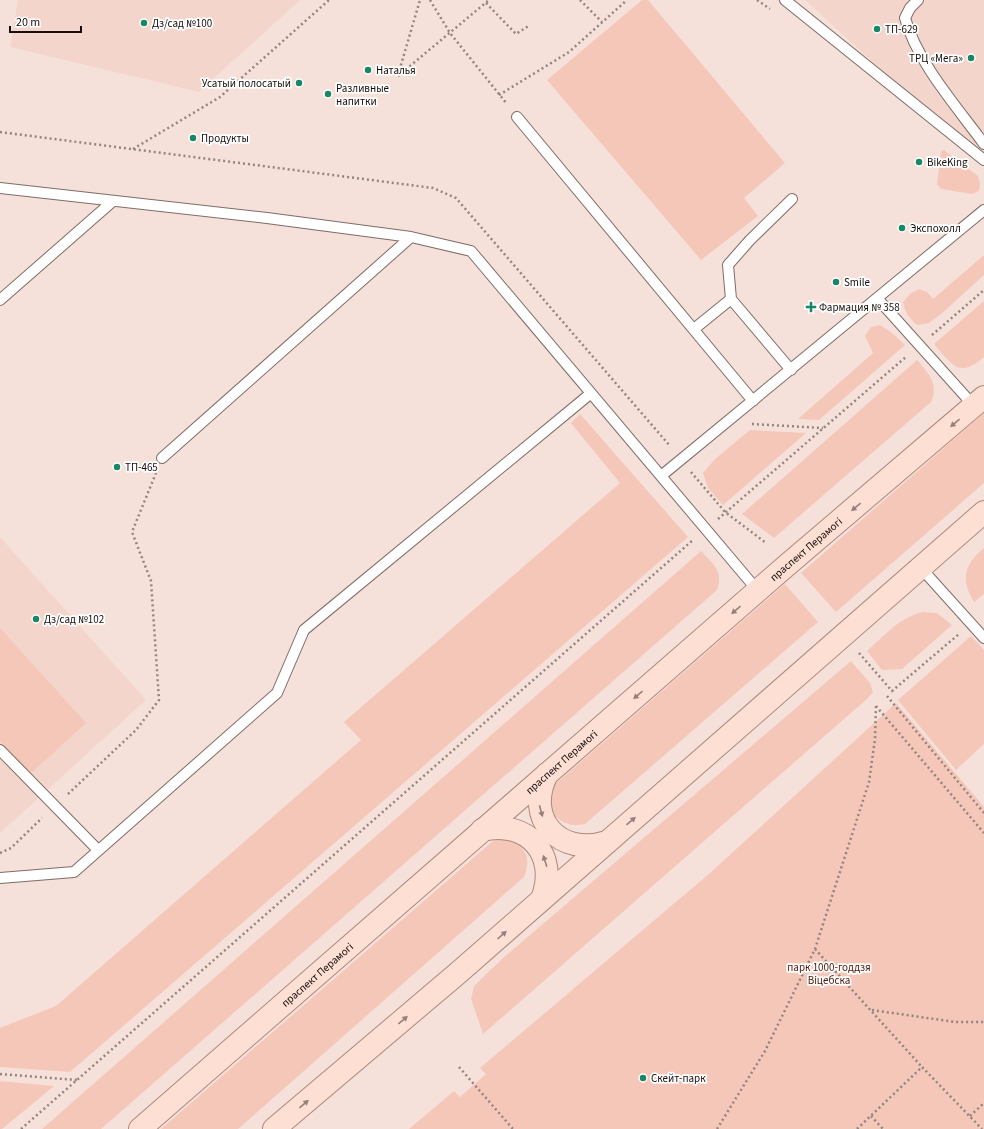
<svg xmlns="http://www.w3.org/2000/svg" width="984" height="1129" font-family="'Source Sans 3',sans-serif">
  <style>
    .built { fill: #f3d5cc }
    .green { fill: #f4c7b9 }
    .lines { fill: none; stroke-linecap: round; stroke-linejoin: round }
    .lane-casing { stroke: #7e6c66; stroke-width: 12 }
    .primary-casing { stroke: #ac887c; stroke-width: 24 }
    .path { stroke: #92847f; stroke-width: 2.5; stroke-dasharray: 2 3; stroke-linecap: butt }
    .lane { stroke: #fff; stroke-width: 10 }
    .primary { stroke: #fedfd4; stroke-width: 22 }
    .oneway { fill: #95817a }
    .poi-dot { fill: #188766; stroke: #fff; stroke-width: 1.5 }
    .labels { text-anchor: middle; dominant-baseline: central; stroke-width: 3.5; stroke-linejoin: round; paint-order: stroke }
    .poi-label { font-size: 11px; fill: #150e0c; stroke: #fff; text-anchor: start }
    .street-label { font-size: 11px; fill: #150e0c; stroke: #fff }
    .park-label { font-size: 11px; fill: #4a1807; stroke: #fff }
  </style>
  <rect width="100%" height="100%" fill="#f6e1da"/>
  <path class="built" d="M 18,0 L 300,0 L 199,92 L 10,47 Z
    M 805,0 L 984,0 L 984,164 Z
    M 0,537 L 146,700 L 0,833 Z"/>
  <path class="green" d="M 642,0 L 648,0 L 785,163 L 744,198 L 758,216 L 701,260 L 547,80 Z
    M 944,150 L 978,176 L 980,184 L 979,191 L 972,194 L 941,189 L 937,184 L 941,151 Z
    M 984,255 L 984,275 L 940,315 L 929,323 L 917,325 C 909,318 905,312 903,302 L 911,293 L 919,289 L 927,292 L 933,299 Z
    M 984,301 L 984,357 C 959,379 952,365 934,344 Z
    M 880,325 L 891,332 L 905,345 L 819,420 L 798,419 L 873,353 L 865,336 L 871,327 Z
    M 917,360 C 929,374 939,383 931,402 L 774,538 L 742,514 Z
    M 984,413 L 984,483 L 836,612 L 801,573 Z
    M 580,414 L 688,537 L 70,1072 L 0,1067 L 0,1028 L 56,1006 L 361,740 L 344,722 L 620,483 L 571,423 Z
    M 750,430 L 806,433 L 723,505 L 708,488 L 703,473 L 715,459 Z
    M 984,548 L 984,594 L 974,602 C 960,579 964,565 984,548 Z
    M 701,551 C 713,564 724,571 717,590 L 101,1129 L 42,1129 Z
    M 785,584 L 818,622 L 585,824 C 570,828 552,821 551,803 C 550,798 552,792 552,787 Z
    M 923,612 L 937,613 L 952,625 L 902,669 L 882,670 L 867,651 C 884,636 900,617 923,612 Z
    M 0,628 L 86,723 L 30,774 L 0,741 Z
    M 971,636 L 984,650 L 984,744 L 956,770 L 898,700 Z
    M 851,661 L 870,683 L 873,692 L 867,699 L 483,1034 L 471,999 L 474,986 L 503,958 Z
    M 896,703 L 984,807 L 984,1129 L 409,1129 L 454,1091 L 460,1097 L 486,1074 L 480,1068 L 710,873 Z
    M 501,839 C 523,842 533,855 524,877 L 238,1129 L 161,1129 L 493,841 Z
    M 0,1081 L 54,1086 L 2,1129 L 0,1129 Z"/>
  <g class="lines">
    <defs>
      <path id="lane" d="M 785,0 L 984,160
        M 918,0 L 910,8 L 905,18 C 917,62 957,107 984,144
        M 517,117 L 753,401
        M 0,188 L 267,218 L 411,237 L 471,251 L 758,591
        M 877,298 L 974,406
        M 0,300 L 113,201
        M 694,329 L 731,299
        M 791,370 L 731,299 L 728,265 L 750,240 L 792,199
        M 162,458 L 411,237
        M 661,476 L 984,210
        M 921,568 L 984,638
        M 0,750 L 98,850
        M 0,878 L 74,872 L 277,693 L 304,630 L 590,394"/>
      <g id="primary">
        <path d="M 547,774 C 524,819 560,857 607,842"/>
        <path d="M 482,830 C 528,819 559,855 542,899"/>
        <path id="s1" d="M 140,1129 L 786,566 L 984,397"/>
        <path d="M 274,1129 L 458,973 L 984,512"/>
      </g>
    </defs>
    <use href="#lane" class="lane-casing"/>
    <use href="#primary" class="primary-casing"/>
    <path class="path" d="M 430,0 L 450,33 L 507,104
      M 580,0 L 602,22
      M 757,0 L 770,9
      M 486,3 L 516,34 L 530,25
      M 398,75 L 420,0
      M 398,76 L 489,0
      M 499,95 L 569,52 L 627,0
      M 0,132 L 433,188 L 456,198 L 670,446
      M 133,149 L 220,97 L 329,0
      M 932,335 L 984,290
      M 752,424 L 823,428
      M 691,472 L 725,512 L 766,543
      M 718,519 L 907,356
      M 859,653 L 892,691 L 959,634
      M 887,696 L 984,813
      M 876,706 L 984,833
      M 68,794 L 136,730 L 159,700 L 151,581 L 132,532 L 156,473
      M 0,853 L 11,848 L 42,818
      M 815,949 L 922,1067
      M 872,1010 L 955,1022 L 984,1022
      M 459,1067 L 513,1129
      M 0,1074 L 77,1080
      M 871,1116 L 883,1129
      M 970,1116 L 984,1103
      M 21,1129 L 693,540
      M 717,1129 L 765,1051 L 815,949 L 869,782 L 875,739 L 876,705
      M 857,1129 L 922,1067 L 982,1129"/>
    <use href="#lane" class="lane"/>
    <use href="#primary" class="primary"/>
  </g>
  <defs><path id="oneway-solid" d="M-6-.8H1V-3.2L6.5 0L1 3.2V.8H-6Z"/></defs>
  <g class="oneway">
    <use href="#oneway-solid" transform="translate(955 423) rotate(140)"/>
    <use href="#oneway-solid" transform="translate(856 507) rotate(140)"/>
    <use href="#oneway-solid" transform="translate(736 610) rotate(139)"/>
    <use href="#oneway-solid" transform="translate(638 695) rotate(139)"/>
    <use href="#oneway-solid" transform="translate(541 811) rotate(75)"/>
    <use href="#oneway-solid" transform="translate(631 821) rotate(-41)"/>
    <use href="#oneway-solid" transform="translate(545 861) rotate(-108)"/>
    <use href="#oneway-solid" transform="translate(502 935) rotate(-42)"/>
    <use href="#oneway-solid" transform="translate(403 1020) rotate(-40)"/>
    <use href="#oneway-solid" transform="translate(304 1104) rotate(-40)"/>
  </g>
  <g class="poi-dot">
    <circle cx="144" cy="23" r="4"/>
    <circle cx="877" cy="29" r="4"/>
    <circle cx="971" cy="58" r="4"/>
    <circle cx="368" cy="70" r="4"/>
    <circle cx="299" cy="83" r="4"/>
    <circle cx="328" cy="94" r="4"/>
    <circle cx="193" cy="138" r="4"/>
    <circle cx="919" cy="162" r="4"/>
    <circle cx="902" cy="228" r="4"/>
    <circle cx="836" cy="282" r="4"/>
    <path d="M809 301h4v4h4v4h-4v4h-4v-4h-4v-4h4z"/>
    <circle cx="117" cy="467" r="4"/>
    <circle cx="36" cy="619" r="4"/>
    <circle cx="643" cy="1078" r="4"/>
  </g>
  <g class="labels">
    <g class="poi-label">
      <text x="152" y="23">Дз/сад №100</text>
      <text x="885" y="29">ТП-629</text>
      <text x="963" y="58" text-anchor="end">ТРЦ «Мега»</text>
      <text x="376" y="70">Наталья</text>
      <text x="291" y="83" text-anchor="end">Усатый полосатый</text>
      <text x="336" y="88">Разливные<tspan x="336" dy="13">напитки</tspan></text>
      <text x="201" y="138">Продукты</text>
      <text x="927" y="162">BikeKing</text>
      <text x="910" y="228">Экспохолл</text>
      <text x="844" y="282">Smile</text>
      <text x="819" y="307">Фармация № 358</text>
      <text x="125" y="467">ТП-465</text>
      <text x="44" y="619">Дз/сад №102</text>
      <text x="651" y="1078">Скейт-парк</text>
    </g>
    <g class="street-label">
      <text stroke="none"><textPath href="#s1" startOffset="883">праспект Перамогі</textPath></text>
      <text stroke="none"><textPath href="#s1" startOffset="559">праспект Перамогі</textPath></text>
      <text stroke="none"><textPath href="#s1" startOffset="235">праспект Перамогі</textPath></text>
    </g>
    <g class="park-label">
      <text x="829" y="967">парк 1000-годдзя<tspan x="829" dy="13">Віцебска</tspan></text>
    </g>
  </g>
  <path d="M10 26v6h71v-6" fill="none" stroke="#150e0c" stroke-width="2"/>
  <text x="16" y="26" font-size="12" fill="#150e0c" stroke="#ffffff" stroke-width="3" paint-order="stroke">20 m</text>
</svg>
